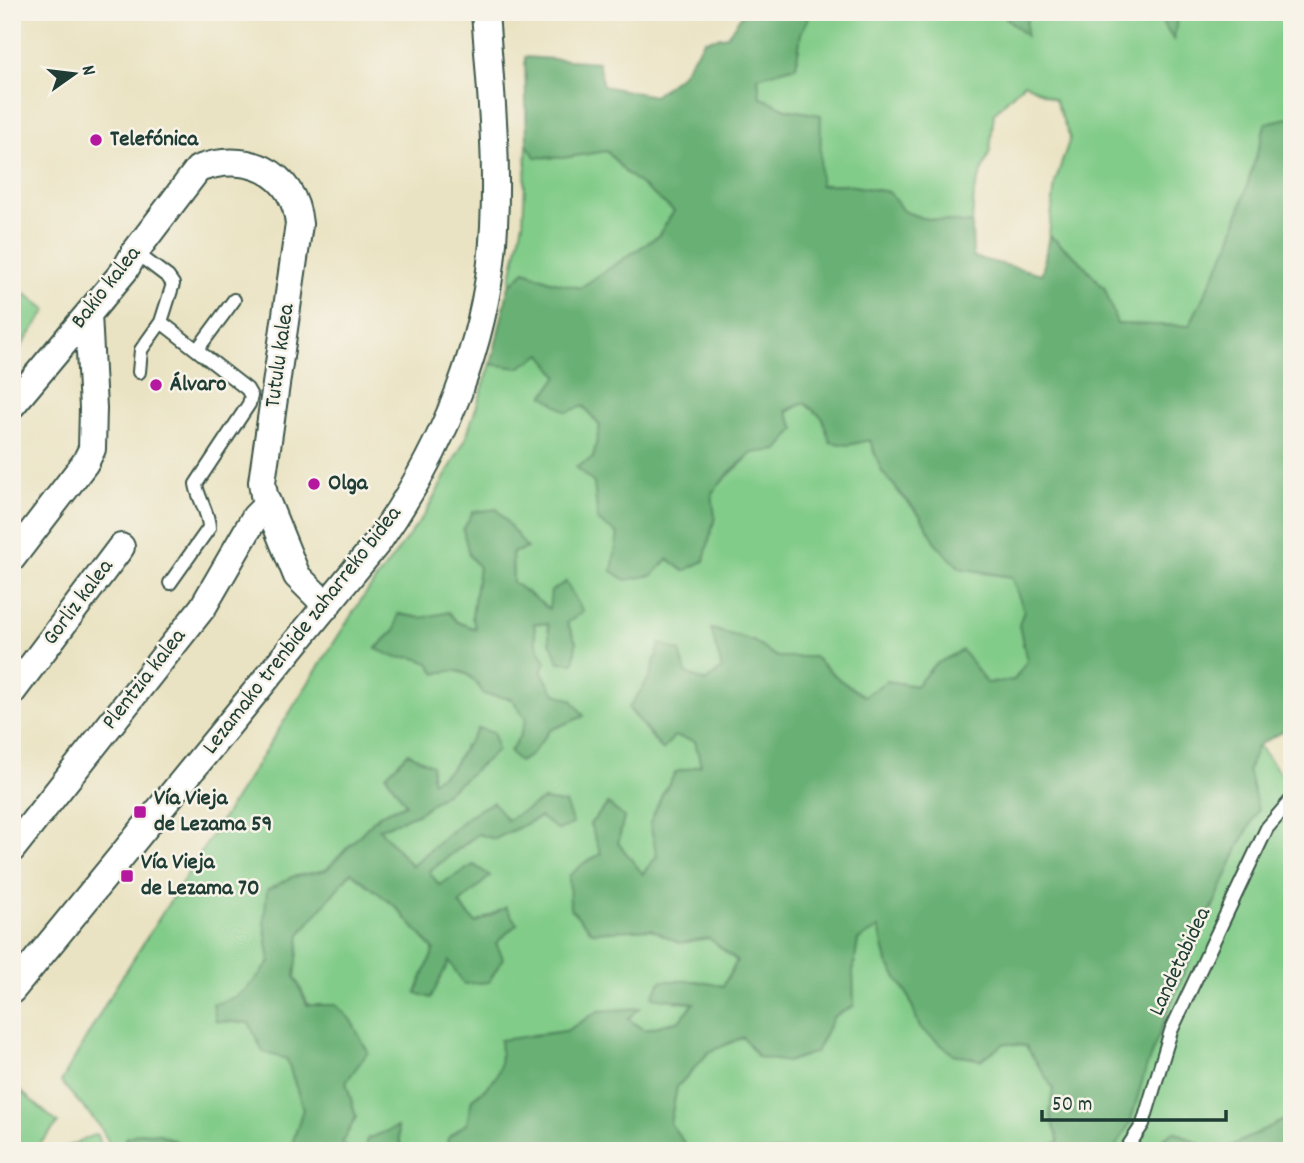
<svg xmlns="http://www.w3.org/2000/svg" width="1304" height="1163" font-family="Dekko,sans-serif">
  <style>
    .green { fill: #82cc89; stroke: #50845e; stroke-width: 2; fill-rule: evenodd }
    .forest { fill: #69b075; stroke: #447654; stroke-width: 2 }
    .lines { fill: none; stroke-linecap: round; stroke-linejoin: round }
    .service-casing { stroke: #3d5649; stroke-width: 16 }
    .minor-casing { stroke: #3d5649; stroke-width: 30 }
    .service { stroke: #fff; stroke-width: 12 }
    .minor { stroke: #fff; stroke-width: 26 }
    .poi-dot { fill: #b5179e; stroke: #f7f3e8; stroke-width: 2.5 }
    .labels { text-anchor: middle; dominant-baseline: central; stroke-width: 5; stroke-linejoin: round; paint-order: stroke }
    .poi-label { font-size: 23px; font-weight: bold; fill: #1f3d34; stroke: #f7f3e8; text-anchor: start }
    .street-label { font-size: 23px; fill: #1f3d34; stroke: #f7f3e8 }
  </style>
  <rect width="100%" height="100%" fill="#f7f3e8"/>
  <filter id="ink" filterUnits="userSpaceOnUse"><feTurbulence type="fractalNoise" baseFrequency=".0143" numOctaves="2"/><feDisplacementMap in="SourceGraphic" scale="14" xChannelSelector="R" yChannelSelector="G"/><feConvolveMatrix kernelMatrix="1 2 1 2 8 2 1 2 1" color-interpolation-filters="sRGB"/></filter>
  <filter id="wash" filterUnits="userSpaceOnUse"><feTurbulence type="fractalNoise" baseFrequency=".00686" numOctaves="4" result="noise"/><feDisplacementMap in="SourceGraphic" scale="28" xChannelSelector="R" yChannelSelector="G"/><feGaussianBlur stdDeviation="1.57" result="paint"/><feColorMatrix in="noise" values="0 0 0 0 0 0 0 0 0 0 0 0 0 0 0 0 0 1.4 0 .05"/><feComposite in="paint" operator="in"/></filter>
  <g filter="url(#wash)">
    <rect width="100%" height="100%" fill="#eae3c3"/>
    <path class="green" d="M 811,12 L 1000,12 L 1026,35 L 1027,12 L 1155,12 L 1173,39 L 1178,12 L 1292,12 L 1292,117 L 1266,123 L 1230,243 L 1189,326 L 1116,324 L 1105,289 L 1081,262 L 1049,235 L 1055,183 L 1070,138 L 1055,100 L 1024,83 L 994,113 L 990,151 L 974,192 L 972,224 L 922,218 L 903,211 L 888,192 L 842,184 L 819,185 L 820,115 L 786,109 L 759,97 L 758,76 L 796,66 L 801,33 Z
      M 527,144 L 536,157 L 562,158 L 607,151 L 625,172 L 674,211 L 658,236 L 580,288 L 550,281 L 525,271 L 509,286 L 523,222 Z
      M 12,289 L 23,292 L 47,310 L 16,354 L 12,351 Z
      M 542,354 L 558,376 L 544,395 L 583,406 L 600,426 L 593,458 L 598,521 L 619,534 L 612,571 L 653,575 L 668,559 L 703,561 L 715,517 L 711,493 C 724,478 739,467 752,453 C 773,431 774,416 804,403 L 822,417 L 848,445 L 870,440 L 875,455 L 899,493 L 920,515 L 938,546 L 983,573 L 1011,577 L 1024,610 L 1019,625 L 1028,661 L 1014,680 L 987,684 L 934,665 L 916,686 L 887,681 L 864,697 L 840,680 L 814,657 L 777,657 L 753,641 L 712,629 L 722,669 L 705,682 L 686,674 L 660,644 L 650,677 L 629,709 L 662,750 L 674,736 L 695,741 L 701,766 L 676,772 L 662,795 L 650,823 L 657,856 L 642,874 L 618,843 L 624,817 L 607,805 L 590,824 L 601,854 L 584,863 L 592,932 L 651,929 L 680,943 L 709,938 L 737,961 L 723,986 L 695,981 L 676,1002 L 694,1003 L 680,1020 L 645,1030 L 627,1018 L 639,1009 L 599,1011 L 566,1031 L 532,1035 L 502,1062 L 494,1082 L 472,1099 L 467,1123 L 448,1138 L 446,1151 L 402,1150 L 397,1127 L 368,1139 L 364,1151 L 352,1151 L 342,1143 L 356,1117 L 346,1082 L 295,977 L 300,933 L 352,871 L 396,907 L 434,950 L 416,993 L 449,961 L 496,943 L 517,924 L 476,923 L 459,903 L 490,876 L 474,865 L 439,885 L 429,872 L 478,834 L 495,839 L 540,817 L 558,829 L 543,800 L 506,821 L 493,803 L 471,814 L 412,866 L 379,829 L 417,814 L 464,779 L 464,747 L 451,769 L 431,782 L 386,775 L 407,804 L 379,815 L 326,870 L 292,877 L 264,921 L 270,962 L 253,983 L 234,1000 L 250,1023 L 263,1052 L 287,1059 L 303,1109 L 290,1151 L 182,1151 L 184,1146 L 126,1138 L 122,1151 L 114,1151 L 99,1125 L 61,1082 L 113,991 L 361,600 L 425,514 L 465,440 L 491,364 L 518,368 ZM 511,529 L 526,548 L 512,553 L 513,582 L 549,609 L 566,582 L 582,612 L 567,622 L 576,642 L 550,642 L 548,624 L 534,622 L 536,643 L 546,662 L 541,671 L 554,693 L 572,700 L 583,716 L 550,730 L 541,742 L 510,751 L 520,736 L 526,719 L 512,699 L 484,694 L 472,676 L 412,657 L 397,658 L 376,648 L 395,630 L 399,614 L 421,618 L 449,612 L 457,622 L 477,630 L 472,617 L 479,567 L 469,555 Z
      M 1258,745 L 1292,788 L 1292,1116 L 1221,1151 L 1213,1151 L 1174,1131 L 1146,1151 L 1113,1151 L 1130,1123 L 1146,1068 L 1171,1003 L 1239,846 L 1258,810 L 1248,770 Z
      M 880,927 L 887,962 L 908,995 L 920,1028 L 953,1054 L 981,1060 L 1005,1043 L 1026,1046 L 1053,1088 L 1050,1114 L 1059,1141 L 1042,1151 L 690,1151 L 670,1123 L 677,1087 L 709,1052 L 743,1037 L 816,1052 L 834,1016 L 854,1005 L 853,972 L 858,940 Z
      M 12,1084 L 58,1123 L 34,1151 L 12,1151 Z
      M 96,1134 L 104,1151 L 60,1151 L 59,1150 Z"/>
    <path class="forest" d="M 744,12 L 811,12 L 801,33 L 796,66 L 758,77 L 760,97 L 786,109 L 821,115 L 820,185 L 842,184 L 889,192 L 903,211 L 922,218 L 972,224 L 973,257 L 1042,274 L 1049,235 L 1081,262 L 1105,289 L 1117,324 L 1189,326 L 1230,243 L 1266,123 L 1292,117 L 1292,727 L 1258,745 L 1248,770 L 1258,810 L 1239,846 L 1171,1003 L 1146,1068 L 1130,1123 L 1113,1151 L 1042,1151 L 1059,1141 L 1050,1114 L 1053,1088 L 1026,1046 L 1005,1043 L 981,1060 L 953,1054 L 920,1028 L 908,995 L 887,962 L 879,928 L 858,940 L 853,972 L 854,1006 L 834,1016 L 816,1052 L 787,1062 L 758,1057 L 743,1037 L 709,1052 L 677,1087 L 670,1123 L 690,1151 L 446,1151 L 448,1138 L 467,1123 L 472,1099 C 498,1080 503,1073 500,1040 L 566,1031 L 599,1011 L 640,1008 L 628,1019 L 645,1030 L 680,1020 L 694,1003 L 652,997 L 661,981 L 695,981 L 723,986 L 737,961 L 709,938 L 680,943 L 651,929 L 592,932 L 570,908 L 569,876 L 584,863 L 601,854 L 590,824 L 608,804 L 624,817 L 618,843 L 643,874 L 657,856 L 650,823 L 662,795 L 676,772 L 701,765 L 695,741 L 674,736 L 663,750 L 629,708 L 650,677 L 660,644 L 680,651 L 686,673 L 705,682 L 722,669 L 711,629 L 753,641 L 777,657 L 814,657 L 840,680 L 864,696 L 887,681 L 916,686 L 934,665 L 962,650 L 987,683 L 1014,680 L 1027,661 L 1019,625 L 1024,610 L 1011,577 L 960,568 L 938,546 L 920,515 L 882,472 L 870,440 L 848,445 L 830,442 L 822,417 L 804,403 L 786,411 L 795,429 L 778,450 L 752,453 L 730,472 L 712,493 L 715,517 L 704,561 L 684,571 L 668,559 L 653,575 L 626,580 L 612,571 L 618,534 L 598,521 L 594,483 L 576,467 L 593,458 L 600,426 L 584,406 L 567,412 L 544,396 L 558,376 L 542,354 L 518,368 L 491,364 L 509,286 L 525,271 L 550,281 L 580,288 L 658,236 L 674,211 L 625,172 L 607,151 L 562,158 L 535,157 L 527,144 L 525,57 L 598,62 L 603,86 L 654,96 L 681,75 L 705,40 L 727,36 Z
      M 1000,12 L 1027,12 L 1026,36 Z
      M 1155,12 L 1178,12 L 1174,40 Z
      M 497,509 L 527,548 L 512,553 L 513,582 L 549,609 L 551,591 L 566,582 L 583,612 L 567,623 L 576,642 L 574,663 L 559,662 L 550,642 L 548,624 L 534,623 L 536,643 L 546,662 L 541,671 L 554,693 L 572,700 L 584,716 L 550,730 L 530,756 L 519,762 L 510,752 L 520,736 L 526,719 L 512,699 L 484,694 C 470,672 462,666 436,674 L 429,663 L 412,657 L 397,658 L 376,649 L 395,630 L 398,614 L 421,618 L 449,612 L 457,622 L 476,629 L 472,617 L 479,567 L 469,555 L 463,530 L 473,512 Z
      M 478,728 L 494,733 L 497,751 L 464,779 L 417,814 L 379,829 L 412,866 L 471,814 L 493,802 L 507,820 L 543,800 L 565,803 L 573,824 L 558,830 L 540,817 L 495,839 L 478,834 L 429,871 L 439,885 L 474,865 L 490,876 L 459,904 L 476,923 L 506,907 L 517,924 L 496,943 L 503,958 L 489,982 L 464,984 L 449,961 L 431,998 L 416,993 L 434,950 L 396,907 L 351,872 L 300,934 L 295,977 L 307,1005 L 336,1005 L 351,1020 L 368,1052 L 346,1082 L 356,1117 L 342,1143 L 352,1151 L 290,1151 L 303,1109 L 287,1059 L 263,1052 L 249,1023 L 216,1021 L 213,1004 C 244,998 251,985 270,962 L 264,921 L 267,890 L 292,877 L 326,870 L 379,815 L 406,804 L 386,775 L 408,753 L 432,765 L 432,781 L 451,769 Z
      M 1292,1116 L 1292,1151 L 1221,1151 Z
      M 397,1127 L 402,1150 L 430,1151 L 364,1151 L 367,1139 Z
      M 1174,1131 L 1213,1151 L 1146,1151 Z
      M 142,1132 L 160,1134 L 184,1145 L 182,1151 L 122,1151 L 126,1138 Z"/>
  </g>
  <g filter="url(#ink)">
    <g class="lines">
      <defs>
        <path id="service" d="M 135,252 L 168,277 L 173,284 L 161,322 L 141,350 L 139,372
          M 161,322 L 247,389 L 251,396 L 249,404 L 196,484 C 198,499 209,512 209,528 L 170,583
          M 197,350 L 234,300
          M 1125,1151 L 1143,1124 L 1171,1031 L 1267,828 L 1292,799"/>
        <path id="minor" d="M 12,405 L 125,270 L 135,252 L 198,169 C 244,151 294,170 299,224 L 262,482 L 264,495 L 297,576 L 327,606
          M 12,558 L 85,463 L 92,449 L 93,408 L 88,314
          M 12,692 L 121,547
          M 12,849 L 203,607 L 255,517 L 267,505
          M 12,990 L 378,542 C 443,449 489,341 494,226 C 498,155 490,83 485,12"/>
      </defs>
      <use href="#service" class="service-casing"/>
      <use href="#minor" class="minor-casing"/>
      <use href="#service" class="service"/>
      <use href="#minor" class="minor"/>
    </g>
  </g>
  <g class="poi-dot">
    <circle cx="96" cy="140" r="7"/>
    <circle cx="156" cy="385" r="7"/>
    <circle cx="314" cy="484" r="7"/>
    <rect x="133" y="805" width="14" height="14" rx="3.5"/>
    <rect x="120" y="869" width="14" height="14" rx="3.5"/>
  </g>
  <g class="labels">
    <g class="poi-label">
      <text x="110" y="140">Telefónica</text>
      <text x="170" y="385">Álvaro</text>
      <text x="328" y="484">Olga</text>
      <text x="154" y="799">Vía Vieja<tspan x="154" dy="26">de Lezama 59</tspan></text>
      <text x="141" y="863">Vía Vieja<tspan x="141" dy="26">de Lezama 70</tspan></text>
    </g>
    <g class="street-label">
      <text transform="translate(107 288) rotate(-52)">Bakio kalea</text>
      <text transform="translate(281 356) rotate(-82)">Tutulu kalea</text>
      <text transform="translate(79 603) rotate(-53)">Gorliz kalea</text>
      <text transform="translate(303 631) rotate(-52)">Lezamako trenbide zaharreko bidea</text>
      <text transform="translate(145 680) rotate(-52)">Plentzia kalea</text>
      <text transform="translate(1181 962) rotate(-65)">Landetabidea</text>
    </g>
  </g>
  <rect width="1304" height="1163" fill="none" stroke="#f7f3e8" stroke-width="42"/>
  <g transform="translate(74 74) rotate(76)" stroke="#f7f3e8" stroke-width="5" paint-order="stroke">
  <path d="M0-5L12 26L0 18L-12 26Z" fill="#1f3d34"/>
  <text y="-10" font-size="19" font-weight="bold" text-anchor="middle" fill="#1f3d34">N</text>
  </g>
  <path d="M1042 1110v10h184v-10" fill="none" stroke="#1f3d34" stroke-width="3.5"/>
  <text x="1052" y="1110" font-size="21" fill="#1f3d34" stroke="#f7f3e8" stroke-width="5" paint-order="stroke">50 m</text>
</svg>
